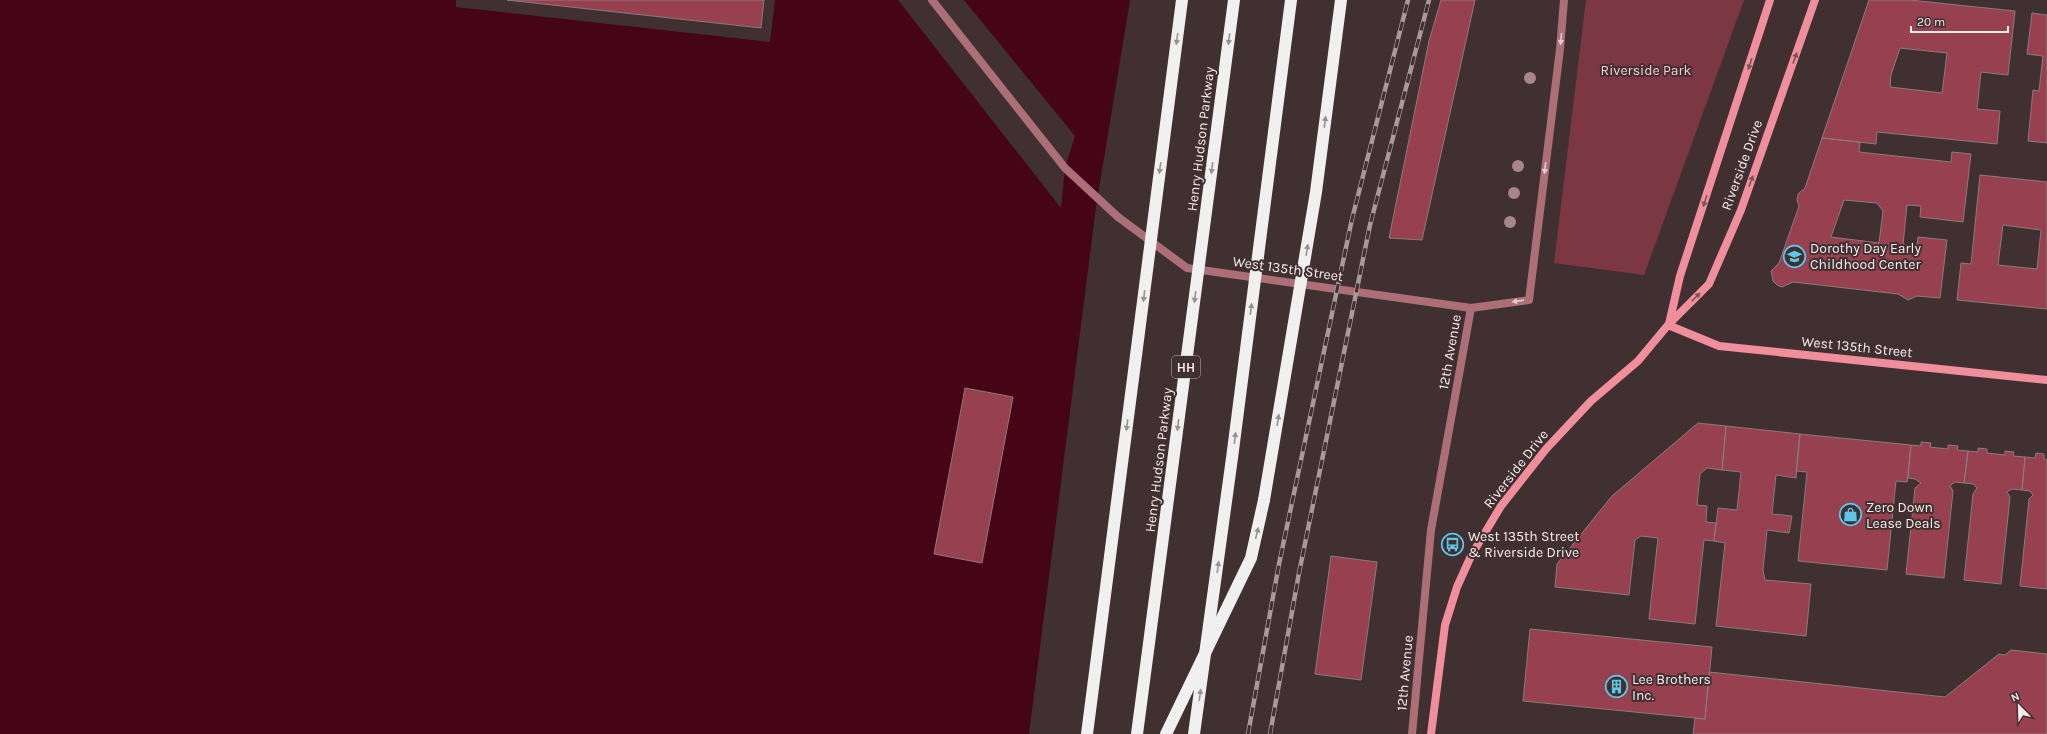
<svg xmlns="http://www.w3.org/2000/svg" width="2047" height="734" font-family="Karla,sans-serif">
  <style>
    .green { fill: #7c3743 }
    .water { fill: #450517 }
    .pier { fill: #413032 }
    .building { fill: #964050; stroke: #8d7a7c; fill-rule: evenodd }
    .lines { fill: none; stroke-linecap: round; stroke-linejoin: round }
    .lane { stroke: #ad6f77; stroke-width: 8 }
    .street { stroke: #ad6f77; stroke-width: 8 }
    .secondary { stroke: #f18e9c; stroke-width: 8 }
    .highway { stroke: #f0f0f0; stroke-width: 12 }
    .rail-casing { stroke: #a89a9c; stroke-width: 4.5 }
    .rail { stroke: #413032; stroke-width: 3; stroke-dasharray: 9; stroke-linecap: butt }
    .highway-bridge { stroke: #f0f0f0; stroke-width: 12 }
    .tree { fill: #a88588 }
    .oneway { fill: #989091 }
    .oneway2 { fill: #e4cdd0 }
    .oneway3 { fill: #7f5157 }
    .labels { text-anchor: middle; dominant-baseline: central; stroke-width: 4; stroke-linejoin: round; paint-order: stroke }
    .shield { fill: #413032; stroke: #c0b4b5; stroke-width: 1 }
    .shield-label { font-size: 13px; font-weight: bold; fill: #f7eced }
    .park-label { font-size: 14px; fill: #fdcacf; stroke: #413032 }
    .street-label { font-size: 14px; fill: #f7eced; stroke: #413032 }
    .poi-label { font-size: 14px; fill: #f7eced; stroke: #413032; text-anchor: start }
  </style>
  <rect width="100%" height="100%" fill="#413032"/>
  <path class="green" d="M 1586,0 L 1744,0 L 1644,275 L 1554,263 Z"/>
  <path class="water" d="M 0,0 L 1130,0 L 1096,207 L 1029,734 L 0,734 Z"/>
  <path class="pier" d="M 456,0 L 775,0 L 770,42 L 456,7 Z
    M 898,0 L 964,0 L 1075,136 L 1065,168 L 1061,208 Z"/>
  <path class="building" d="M 507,0 L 764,0 L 761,28 Z
    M 1441,0 L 1475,0 L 1422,240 L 1389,238 L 1429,41 Z
    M 1869,0 L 1910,0 L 2015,11 L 2008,75 L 1981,72 L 1977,109 L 2000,111 L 1997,144 L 1877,132 L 1876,144 L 1822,138 ZM 1900,48 L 1947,53 L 1942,93 L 1890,87 L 1891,75 Z
    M 2032,13 L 2047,15 L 2047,143 L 2028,141 L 2033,90 L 2039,91 L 2043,56 L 2027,54 Z
    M 1822,138 L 1860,142 L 1859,152 L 1951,162 L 1952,152 L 1971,154 L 1963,222 L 1920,217 L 1921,206 L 1907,205 L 1903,245 L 1917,246 L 1918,237 L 1947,240 L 1940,298 L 1917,296 L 1908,300 L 1898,294 L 1793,282 L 1782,287 L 1777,285 L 1773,281 L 1771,271 L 1779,263 L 1799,206 L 1797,200 L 1798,194 L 1805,188 ZM 1844,200 L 1877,203 L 1883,211 L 1879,243 L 1831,237 Z
    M 1980,175 L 2047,182 L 2047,309 L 1957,300 L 1961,263 L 1971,264 ZM 2003,225 L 2041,230 L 2037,269 L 1998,265 Z
    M 965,388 L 1013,397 L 982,563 L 934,554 Z
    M 1698,423 L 1726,426 L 1722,470 L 1707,468 L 1700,474 L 1697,505 L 1707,506 L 1706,522 L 1716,523 L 1714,541 L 1704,540 L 1695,624 L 1649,619 L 1658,538 L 1641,536 L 1635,540 L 1629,595 L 1555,587 L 1557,564 L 1612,496 Z
    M 1726,426 L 1800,434 L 1796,478 L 1776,475 L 1772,514 L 1792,516 L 1789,533 L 1767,530 L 1763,570 L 1765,580 L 1811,584 L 1806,636 L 1716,626 L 1725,543 L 1714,541 L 1718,508 L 1737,510 L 1741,472 L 1722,470 Z
    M 1800,434 L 1911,445 L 1907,482 L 1896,481 L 1887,570 L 1798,561 L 1807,472 L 1796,471 Z
    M 1921,442 L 1931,443 L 1930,447 L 1948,449 L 1948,445 L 1958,446 L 1957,450 L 1968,451 L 1964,483 L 1955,482 L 1950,486 L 1953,491 L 1944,578 L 1906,574 L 1915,488 L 1921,483 L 1915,479 L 1908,478 L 1911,445 L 1921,446 Z
    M 1978,448 L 1987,449 L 1987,453 L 2005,455 L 2005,451 L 2014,452 L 2013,456 L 2025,457 L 2022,490 L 2012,489 L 2007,492 L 2010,497 L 2001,584 L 1964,580 L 1973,494 L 1977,488 L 1973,484 L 1964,483 L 1968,451 L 1978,452 Z
    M 2036,453 L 2044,454 L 2044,459 L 2047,460 L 2047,589 L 2020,586 L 2029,499 L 2033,495 L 2030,491 L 2022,490 L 2025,457 L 2035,458 Z
    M 1331,556 L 1377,562 L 1361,680 L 1315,674 Z
    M 1530,629 L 1712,647 L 1705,719 L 1523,701 Z
    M 2011,650 L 2047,654 L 2047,734 L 1693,734 L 1695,718 L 1705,719 L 1709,672 L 1945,697 L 1999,654 L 2005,655 Z"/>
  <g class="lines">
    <path class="lane" d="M 932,0 L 1065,168 L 1118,217"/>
    <path class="street" d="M 1118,217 L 1187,268 L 1471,308 L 1529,300 L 1560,49 L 1564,0
      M 1412,734 L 1431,530 L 1471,308"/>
    <path class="secondary" d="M 1669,324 L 1680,276 L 1770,0
      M 1668,325 L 1719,346 L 2047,380
      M 1431,734 L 1445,625 L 1457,587 L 1471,556 L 1501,506 L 1546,449 L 1591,401 L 1638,361 L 1668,325 L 1709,284 L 1741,210 L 1815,0"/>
    <path class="highway" d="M 1166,734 L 1251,558 L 1264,500"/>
    <defs>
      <path id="rail" d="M 1248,734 L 1279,564 L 1352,219 L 1408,0
        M 1270,734 L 1299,573 L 1370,225 L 1429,0"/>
    </defs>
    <use href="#rail" class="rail-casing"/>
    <use href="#rail" class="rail"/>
    <path class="highway-bridge" d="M 1264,500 L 1316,192 L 1341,0
      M 1087,734 L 1182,0
      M 1137,734 L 1234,0
      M 1194,734 L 1232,458 L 1291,0"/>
  </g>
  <g class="tree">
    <circle cx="1530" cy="78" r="6"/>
    <circle cx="1518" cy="166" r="6"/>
    <circle cx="1514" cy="193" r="6"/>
    <circle cx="1510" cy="222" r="6"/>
  </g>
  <defs><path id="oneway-solid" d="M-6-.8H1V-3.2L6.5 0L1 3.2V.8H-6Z"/></defs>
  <g class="oneway">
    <use href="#oneway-solid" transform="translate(1177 39) rotate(98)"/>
    <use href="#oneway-solid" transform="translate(1229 39) rotate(97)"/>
    <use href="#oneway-solid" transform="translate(1325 122) rotate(-83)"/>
    <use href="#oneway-solid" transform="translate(1160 168) rotate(98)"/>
    <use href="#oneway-solid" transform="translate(1212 168) rotate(97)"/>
    <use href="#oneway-solid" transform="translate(1307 250) rotate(-81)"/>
    <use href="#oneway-solid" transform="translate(1144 296) rotate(97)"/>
    <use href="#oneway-solid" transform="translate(1195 297) rotate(97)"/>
    <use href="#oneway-solid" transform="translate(1251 309) rotate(-83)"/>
    <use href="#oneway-solid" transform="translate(1278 420) rotate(-81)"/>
    <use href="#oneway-solid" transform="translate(1127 425) rotate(97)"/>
    <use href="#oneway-solid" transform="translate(1178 425) rotate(97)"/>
    <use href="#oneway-solid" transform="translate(1235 438) rotate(-83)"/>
    <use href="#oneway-solid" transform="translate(1257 533) rotate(-76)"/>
    <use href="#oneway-solid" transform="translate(1218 567) rotate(-82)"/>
    <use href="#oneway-solid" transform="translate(1200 695) rotate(-82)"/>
  </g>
  <g class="oneway2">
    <use href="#oneway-solid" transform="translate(1561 39) rotate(95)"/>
    <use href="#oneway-solid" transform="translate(1545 168) rotate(97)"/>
    <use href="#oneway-solid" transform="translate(1518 301) rotate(172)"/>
  </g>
  <g class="oneway3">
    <use href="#oneway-solid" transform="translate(1795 58) rotate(-70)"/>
    <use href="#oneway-solid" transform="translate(1750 64) rotate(108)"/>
    <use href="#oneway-solid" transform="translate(1751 181) rotate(-70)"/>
    <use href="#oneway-solid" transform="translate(1705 201) rotate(108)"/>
    <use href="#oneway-solid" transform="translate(1696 297) rotate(-45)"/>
  </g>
  <defs>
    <symbol id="school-ring" viewBox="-11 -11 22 22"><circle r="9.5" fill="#413032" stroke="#5dc7e8" stroke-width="1.5"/><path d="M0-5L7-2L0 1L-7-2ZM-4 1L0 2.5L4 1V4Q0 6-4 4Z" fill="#5dc7e8"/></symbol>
    <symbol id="shop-ring" viewBox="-11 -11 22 22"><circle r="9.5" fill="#413032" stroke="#5dc7e8" stroke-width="1.5"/><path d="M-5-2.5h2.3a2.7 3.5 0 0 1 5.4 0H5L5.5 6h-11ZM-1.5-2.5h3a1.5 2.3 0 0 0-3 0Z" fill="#5dc7e8"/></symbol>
    <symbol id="bus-ring" viewBox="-11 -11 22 22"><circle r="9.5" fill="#413032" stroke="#5dc7e8" stroke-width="1.5"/><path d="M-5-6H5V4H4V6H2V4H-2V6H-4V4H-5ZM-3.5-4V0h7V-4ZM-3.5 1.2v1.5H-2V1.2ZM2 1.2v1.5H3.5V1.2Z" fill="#5dc7e8"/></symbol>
    <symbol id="building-ring" viewBox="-11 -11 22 22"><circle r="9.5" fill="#413032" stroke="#5dc7e8" stroke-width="1.5"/><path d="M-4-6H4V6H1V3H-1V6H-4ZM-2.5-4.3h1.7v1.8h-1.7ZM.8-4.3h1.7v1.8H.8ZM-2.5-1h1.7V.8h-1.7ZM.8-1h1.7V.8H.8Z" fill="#5dc7e8"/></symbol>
  </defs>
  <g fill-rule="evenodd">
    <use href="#school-ring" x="1782" y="244" width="25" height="25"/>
    <use href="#shop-ring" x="1838" y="502" width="25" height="25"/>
    <use href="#bus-ring" x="1440" y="532" width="25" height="25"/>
    <use href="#building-ring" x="1604" y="674" width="25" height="25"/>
  </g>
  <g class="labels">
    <rect class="shield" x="1172" y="356" width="28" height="22" rx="3"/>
    <g class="shield-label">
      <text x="1186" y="367">HH</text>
    </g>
    <g class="park-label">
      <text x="1646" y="70">Riverside Park</text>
    </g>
    <g class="street-label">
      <text transform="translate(1201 139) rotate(-83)">Henry Hudson Parkway</text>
      <text transform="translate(1742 165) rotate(-70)">Riverside Drive</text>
      <text transform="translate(1288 269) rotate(8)">West 135th Street</text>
      <text transform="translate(1857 347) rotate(6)">West 135th Street</text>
      <text transform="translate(1450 352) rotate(-80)">12th Avenue</text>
      <text transform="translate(1159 460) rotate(-83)">Henry Hudson Parkway</text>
      <text transform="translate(1516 469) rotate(-52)">Riverside Drive</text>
      <text transform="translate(1405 673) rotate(-85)">12th Avenue</text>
    </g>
    <g class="poi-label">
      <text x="1810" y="248">Dorothy Day Early<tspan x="1810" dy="16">Childhood Center</tspan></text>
      <text x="1866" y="507">Zero Down<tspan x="1866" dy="16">Lease Deals</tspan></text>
      <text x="1468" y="536">West 135th Street<tspan x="1468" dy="16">&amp; Riverside Drive</tspan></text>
      <text x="1632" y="679">Lee Brothers<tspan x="1632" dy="16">Inc.</tspan></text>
    </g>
  </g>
  <g transform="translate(2019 706) rotate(337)" stroke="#413032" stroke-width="3" paint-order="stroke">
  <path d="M0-3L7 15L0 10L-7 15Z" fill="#f7eced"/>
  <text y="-6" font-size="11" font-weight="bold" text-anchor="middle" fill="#f7eced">N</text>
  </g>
  <path d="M1911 26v6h97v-6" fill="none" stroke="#f7eced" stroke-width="2"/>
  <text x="1917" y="26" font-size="12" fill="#f7eced" stroke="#413032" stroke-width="3" paint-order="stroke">20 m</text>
</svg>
